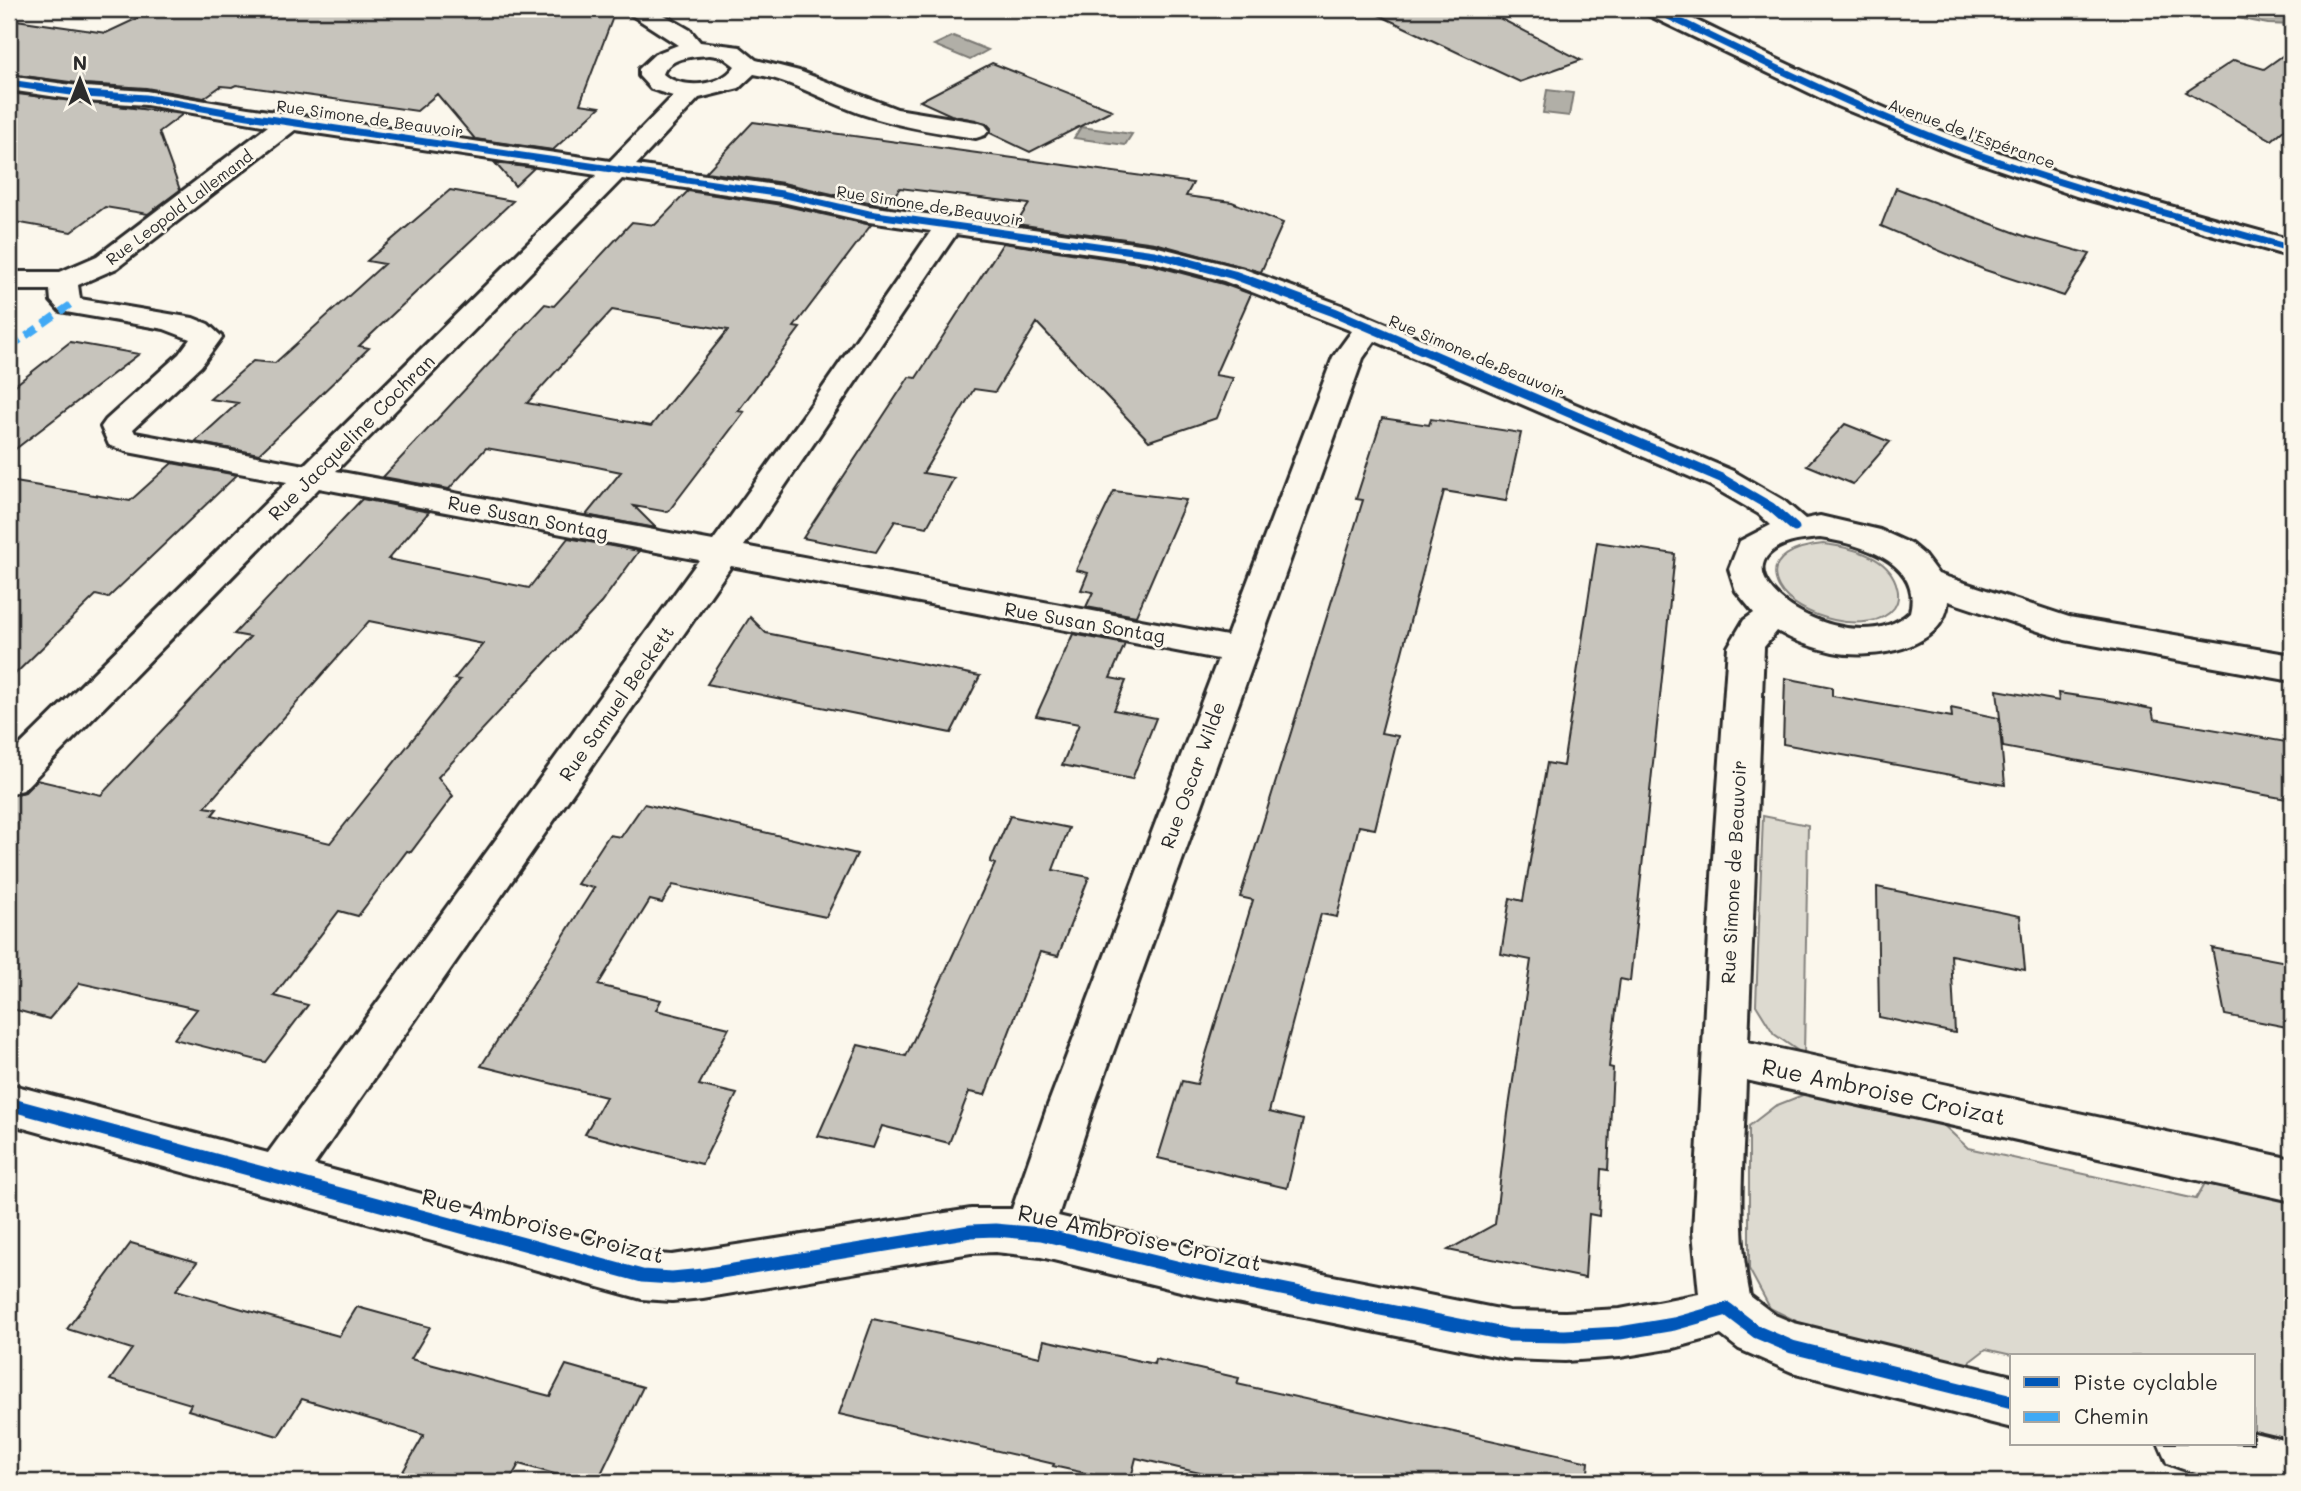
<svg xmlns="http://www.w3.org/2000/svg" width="2301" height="1491" font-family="Mali,sans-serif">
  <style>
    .green { fill: #dddad0; stroke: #84827e; stroke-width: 2 }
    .water { fill: #b1afa7; stroke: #7b7a75; stroke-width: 2 }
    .building { fill: #c7c4bc; stroke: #2b2b2b; stroke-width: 2; fill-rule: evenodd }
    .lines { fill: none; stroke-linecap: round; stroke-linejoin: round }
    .minor-casing { stroke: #2b2b2b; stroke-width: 6 }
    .tertiary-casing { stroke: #2b2b2b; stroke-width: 6 }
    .minor { fill: #fbf7ec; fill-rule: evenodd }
    .tertiary { fill: #fbf7ec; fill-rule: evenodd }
    .quiet { stroke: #3fa9f5; stroke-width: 7; stroke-dasharray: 14 7; stroke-linecap: butt }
    .cycleway-far2-casing { stroke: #fbf7ec; stroke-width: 10 }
    .cycleway-far1-casing { stroke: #fbf7ec; stroke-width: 12 }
    .cycleway-casing { stroke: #fbf7ec; stroke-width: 18 }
    .cycleway-far2 { stroke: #0057b8; stroke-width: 7 }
    .cycleway-far1 { stroke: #0057b8; stroke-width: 9 }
    .cycleway { stroke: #0057b8; stroke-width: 13 }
    .labels { text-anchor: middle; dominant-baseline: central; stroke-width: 5; stroke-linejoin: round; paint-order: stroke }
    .far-street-label { font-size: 16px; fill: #2b2b2b; stroke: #fbf7ec }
    .street-label { font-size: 19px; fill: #2b2b2b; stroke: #fbf7ec }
    .near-street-label { font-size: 23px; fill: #2b2b2b; stroke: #fbf7ec }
  </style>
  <rect width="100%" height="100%" fill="#fbf7ec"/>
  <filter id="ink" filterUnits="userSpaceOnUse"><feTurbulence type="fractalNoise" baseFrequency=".0143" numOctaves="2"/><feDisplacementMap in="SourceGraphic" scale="14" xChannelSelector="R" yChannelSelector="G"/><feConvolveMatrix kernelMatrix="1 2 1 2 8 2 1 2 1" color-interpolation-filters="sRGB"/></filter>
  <g filter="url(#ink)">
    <path class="green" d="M 1823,544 C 1849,547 1890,556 1897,587 C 1899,594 1898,602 1894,608 C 1871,638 1795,617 1779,587 C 1763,556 1801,546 1823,544 Z
      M 1763,816 L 1808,825 L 1804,1055 L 1774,1034 L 1756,1005 Z
      M 1805,1094 L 1938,1120 L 1968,1148 L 2196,1199 L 2208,1178 L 2292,1198 L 2292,1448 L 2258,1440 L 2254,1436 L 2254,1356 L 2016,1356 L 1986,1349 L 1960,1369 L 1804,1325 L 1770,1308 L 1749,1269 L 1749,1126 L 1775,1106 Z"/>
    <path class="water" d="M 2191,9 L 2292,9 L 2292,25 L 2268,24 Z
      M 953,36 L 988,50 L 970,60 L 934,45 Z
      M 1547,90 L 1573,93 L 1569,116 L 1543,113 Z
      M 1081,127 L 1132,134 L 1125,145 L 1074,138 Z"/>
    <path class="building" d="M 157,9 L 616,9 L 580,104 L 600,107 L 553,150 L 475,139 L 437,94 L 417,111 L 236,85 L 232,87 L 221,86 L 204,98 L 146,88 L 85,84 L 9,74 L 9,19 L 106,33 Z
      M 1366,9 L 1482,9 L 1581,60 L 1520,82 Z
      M 2292,49 L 2292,123 L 2272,140 L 2186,92 L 2234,60 L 2264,69 Z
      M 992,63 L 1112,110 L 1030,152 L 990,133 L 991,128 L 986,123 L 951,115 L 920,101 Z
      M 9,93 L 183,114 L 159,132 L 180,190 L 148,214 L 105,207 L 71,232 L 9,221 Z
      M 753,122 L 1193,183 L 1186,196 L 1232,202 L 1283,223 L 1261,272 L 1155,243 L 1016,224 L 1029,204 L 900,188 L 886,206 L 783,183 L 706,172 Z
      M 495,163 L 534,168 L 515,186 Z
      M 1896,188 L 2024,236 L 2090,254 L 2064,296 L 1985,270 L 1881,226 Z
      M 450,190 L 513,201 L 359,346 L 369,348 L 259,454 L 195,442 L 238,403 L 210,399 L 253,361 L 275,363 L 384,264 L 367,261 Z
      M 688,191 L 782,205 L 871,225 L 794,327 L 800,328 L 738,411 L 744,412 L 668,512 L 634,506 L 656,528 L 586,515 L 621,472 L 592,466 L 486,448 L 449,489 L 383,477 L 545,304 L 554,306 L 632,222 L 655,225 ZM 612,310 L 728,330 L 651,426 L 527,403 Z
      M 1003,243 L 1152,265 L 1223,284 L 1251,294 L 1215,375 L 1233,378 L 1217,418 L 1149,441 L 1037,323 L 995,392 L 974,389 L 923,473 L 954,478 L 927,527 L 895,521 L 876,552 L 803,538 L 909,377 L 916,378 Z
      M 70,342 L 139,354 L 9,454 L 9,390 Z
      M 1382,418 L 1429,425 L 1431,419 L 1521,433 L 1506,501 L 1444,491 L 1381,733 L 1398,736 L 1375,829 L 1359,826 L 1337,917 L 1321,914 L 1269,1112 L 1303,1120 L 1287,1188 L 1158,1158 L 1182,1081 L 1197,1084 L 1253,900 L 1240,897 L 1363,500 L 1356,499 Z
      M 1845,424 L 1890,442 L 1853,484 L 1807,465 Z
      M 172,463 L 237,475 L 108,598 L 96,595 L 9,680 L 9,481 L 130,501 Z
      M 1114,491 L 1186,500 L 1136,616 L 1086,607 L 1093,592 L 1081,590 L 1088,573 L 1076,570 Z
      M 362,499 L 429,512 L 388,559 L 529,588 L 568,538 L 639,551 L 601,603 L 438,777 L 453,796 L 411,852 L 407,851 L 358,916 L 339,911 L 274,996 L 308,1005 L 265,1062 L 174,1039 L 197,1009 L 80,983 L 49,1019 L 9,1008 L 9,796 L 25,792 L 37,780 L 101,795 L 250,637 L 234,634 ZM 369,621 L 483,644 L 454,679 L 460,680 L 330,843 L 212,815 L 217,809 L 205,807 Z
      M 1597,542 L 1675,554 L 1630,981 L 1620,979 L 1609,1067 L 1613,1068 L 1608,1170 L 1601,1169 L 1599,1216 L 1589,1214 L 1585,1278 L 1448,1250 L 1495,1224 L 1508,1114 L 1531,960 L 1501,954 L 1510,898 L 1523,901 L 1547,763 L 1563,766 Z
      M 750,617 L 766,633 L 980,676 L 951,733 L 707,684 Z
      M 1073,634 L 1125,644 L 1110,678 L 1126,681 L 1114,710 L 1156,718 L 1132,779 L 1062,765 L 1079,724 L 1036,716 Z
      M 1785,678 L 1832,687 L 1832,696 L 1952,717 L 1951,708 L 1999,718 L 2005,785 L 1783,744 Z
      M 1997,690 L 2059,701 L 2058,693 L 2106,700 L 2152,709 L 2154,719 L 2292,743 L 2292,800 L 2003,747 Z
      M 644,804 L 857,854 L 826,917 L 673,885 L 662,903 L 650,900 L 598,985 L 661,1000 L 656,1010 L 729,1028 L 699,1085 L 737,1094 L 702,1164 L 585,1134 L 606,1097 L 481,1066 L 594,888 L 577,884 L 609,835 L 621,837 Z
      M 1010,816 L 1069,828 L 1053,870 L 1089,877 L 1058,956 L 1040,952 L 985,1095 L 969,1092 L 949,1143 L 882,1126 L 873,1148 L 818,1136 L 858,1045 L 906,1056 L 995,864 L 990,862 Z
      M 1877,887 L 2020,916 L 2025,970 L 1951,955 L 1955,1033 L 1879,1017 Z
      M 2212,948 L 2292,963 L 2292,1028 L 2225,1015 Z
      M 131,1243 L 197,1262 L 176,1290 L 253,1312 L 339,1336 L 357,1307 L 430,1327 L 411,1359 L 550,1396 L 566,1365 L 643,1387 L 597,1482 L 583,1482 L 519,1464 L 509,1482 L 397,1482 L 424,1435 L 302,1399 L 278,1436 L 188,1410 L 191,1404 L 110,1380 L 132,1349 L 67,1329 Z
      M 873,1319 L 1040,1357 L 1044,1340 L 1154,1364 L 1155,1359 L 1239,1378 L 1237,1384 L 1589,1462 L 1587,1482 L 1238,1482 L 1136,1458 L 1130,1482 L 1126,1482 L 1053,1466 L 1054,1464 L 839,1414 Z"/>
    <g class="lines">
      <defs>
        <path id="minor" d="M 627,9 L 654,9 L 690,30 L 700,42 L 740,47 L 756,60 L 799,71 L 897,109 L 976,122 L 985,125 L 989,130 L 985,135 L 976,138 C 939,133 901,127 865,115 C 828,103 793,80 754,74 L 739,88 L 699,98 L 636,165 L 782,186 L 869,206 L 1154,246 L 1244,269 L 1344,306 L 1733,471 L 1783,500 L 1805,519 L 1820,516 L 1880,530 L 1911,544 L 1923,554 L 1938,574 L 2069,617 L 2292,655 L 2292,681 L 2065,640 L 1948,601 C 1945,650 1870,660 1833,652 C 1814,648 1794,641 1777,631 L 1764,647 L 1748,1042 L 2292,1159 L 2292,1201 L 1746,1080 C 1744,1151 1735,1225 1750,1296 L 1775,1315 L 1794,1323 L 2012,1376 L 2012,1428 L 1792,1372 L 1739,1349 L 1721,1335 L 1674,1348 L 1620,1357 L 1565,1361 L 1509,1359 L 1197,1295 L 1041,1257 L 995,1252 L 971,1253 L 703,1298 L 672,1301 L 642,1299 L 9,1124 L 9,1084 L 268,1153 L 699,560 L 319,488 L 23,790 L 9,794 L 9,756 L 287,482 L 128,452 L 109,445 L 101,427 L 106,420 L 179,354 L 190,339 L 164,329 L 60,311 L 51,301 L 50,290 L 9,290 L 9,272 L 60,272 L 97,256 L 268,126 L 146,105 L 85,101 L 9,90 L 9,76 L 85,87 L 146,91 L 248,108 L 610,161 L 673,96 L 651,89 L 639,76 L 639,69 L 655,54 L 678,45 L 630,14 ZM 710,55 L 723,57 L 735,66 C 721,87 682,90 663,74 C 669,57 694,56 710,55 ZM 295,130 L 597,175 L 304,465 L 135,433 L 133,429 L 201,366 L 222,337 L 208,324 L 193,318 L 80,299 L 78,285 L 117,268 ZM 622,179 L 782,202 L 869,222 L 931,231 L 804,415 L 713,541 L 336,471 ZM 956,234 L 1153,262 L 1224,281 L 1352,331 L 1333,357 L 1227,636 L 744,546 ZM 1375,341 L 1709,485 L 1759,514 L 1771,525 L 1740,541 L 1729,569 L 1736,591 L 1754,613 L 1744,620 L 1728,647 L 1713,859 L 1693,1232 L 1699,1294 L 1620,1309 L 1565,1312 L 1509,1311 L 1197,1249 L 1058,1216 L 1094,1105 L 1363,358 ZM 1820,538 C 1857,543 1923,561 1910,612 C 1857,662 1733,590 1769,554 C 1782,541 1803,540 1820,538 ZM 731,566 L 1218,659 L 1048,1105 L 1012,1209 L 971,1209 L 672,1255 L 642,1253 L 314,1165 Z
          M 2254,1433 L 2292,1442 L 2292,1482 C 2245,1482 2211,1481 2167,1463 L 2159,1444 L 2254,1444 Z"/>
        <path id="tertiary" d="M 1643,9 L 1672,9 C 1771,56 1869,105 1972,143 C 2077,182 2185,210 2292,240 L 2292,257 L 2076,196 L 1954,154 L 1837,106 L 1646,14 Z"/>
      </defs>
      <use href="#minor" class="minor-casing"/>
      <use href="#tertiary" class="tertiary-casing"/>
      <use href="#minor" class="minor"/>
      <use href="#tertiary" class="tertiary"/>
      <path class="quiet" d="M 9,348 L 70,305"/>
      <defs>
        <path id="cycleway-far2" d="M 1654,9 C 1756,58 1857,109 1963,149 C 2070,189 2182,217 2292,249
          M 9,83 L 85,94 L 146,98 L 248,116 L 782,194 L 869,214 L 1154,254 L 1181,261"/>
        <path id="cycleway-far1" d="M 1175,259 L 1234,275 L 1334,312 L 1721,478 L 1771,507 L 1795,528"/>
        <path id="cycleway" d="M 9,1104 L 642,1276 L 672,1278 L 703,1275 L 971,1231 L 995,1230 L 1041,1234 L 1197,1272 L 1509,1335 L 1565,1336 L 1620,1333 L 1674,1324 L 1727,1309 L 1757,1332 L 1792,1347 L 2012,1402"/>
      </defs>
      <use href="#cycleway-far2" class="cycleway-far2-casing"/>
      <use href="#cycleway-far1" class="cycleway-far1-casing"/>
      <use href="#cycleway" class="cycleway-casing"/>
      <use href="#cycleway-far2" class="cycleway-far2"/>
      <use href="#cycleway-far1" class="cycleway-far1"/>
      <use href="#cycleway" class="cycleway"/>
    </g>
  </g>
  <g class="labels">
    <g class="far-street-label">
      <text transform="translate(370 118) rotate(8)">Rue Simone de Beauvoir</text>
      <text transform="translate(1972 133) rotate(20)">Avenue de l'Espérance</text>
      <text transform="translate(930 205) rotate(9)">Rue Simone de Beauvoir</text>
      <text transform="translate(179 207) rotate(-37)">Rue Leopold Lallemand</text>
      <text transform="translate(1477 356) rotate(23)">Rue Simone de Beauvoir</text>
    </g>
    <g class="street-label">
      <text transform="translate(351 437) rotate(-45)">Rue Jacqueline Cochran</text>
      <text transform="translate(528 517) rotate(11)">Rue Susan Sontag</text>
      <text transform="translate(1085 622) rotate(10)">Rue Susan Sontag</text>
      <text transform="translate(616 703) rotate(-55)">Rue Samuel Beckett</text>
      <text transform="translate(1192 775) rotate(-70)">Rue Oscar Wilde</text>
      <text transform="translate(1733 872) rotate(-87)">Rue Simone de Beauvoir</text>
    </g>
    <g class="near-street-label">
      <text transform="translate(1884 1091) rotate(12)">Rue Ambroise Croizat</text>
      <text transform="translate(543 1225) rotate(14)">Rue Ambroise Croizat</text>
      <text transform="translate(1140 1237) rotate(12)">Rue Ambroise Croizat</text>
    </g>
  </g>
  <rect width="2301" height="1491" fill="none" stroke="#fbf7ec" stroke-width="35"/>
  <rect x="18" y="18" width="2266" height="1456" fill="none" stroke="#2b2b2b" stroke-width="2.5" filter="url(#ink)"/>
  <rect x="2010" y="1354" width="245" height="91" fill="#fbf7ec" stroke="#a8a59f" stroke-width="2"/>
  <rect x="2024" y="1377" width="35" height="10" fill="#0057b8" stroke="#a8a59f" stroke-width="2"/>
  <text x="2074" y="1390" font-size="21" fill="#2b2b2b">Piste cyclable</text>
  <rect x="2024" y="1412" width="35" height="10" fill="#3fa9f5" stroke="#a8a59f" stroke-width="2"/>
  <text x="2074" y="1424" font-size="21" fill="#2b2b2b">Chemin</text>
  <g transform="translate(80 80)" stroke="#fbf7ec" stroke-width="5" paint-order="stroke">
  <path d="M0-5L12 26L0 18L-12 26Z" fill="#2b2b2b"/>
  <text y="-10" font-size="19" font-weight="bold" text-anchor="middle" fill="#2b2b2b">N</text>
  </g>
</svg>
